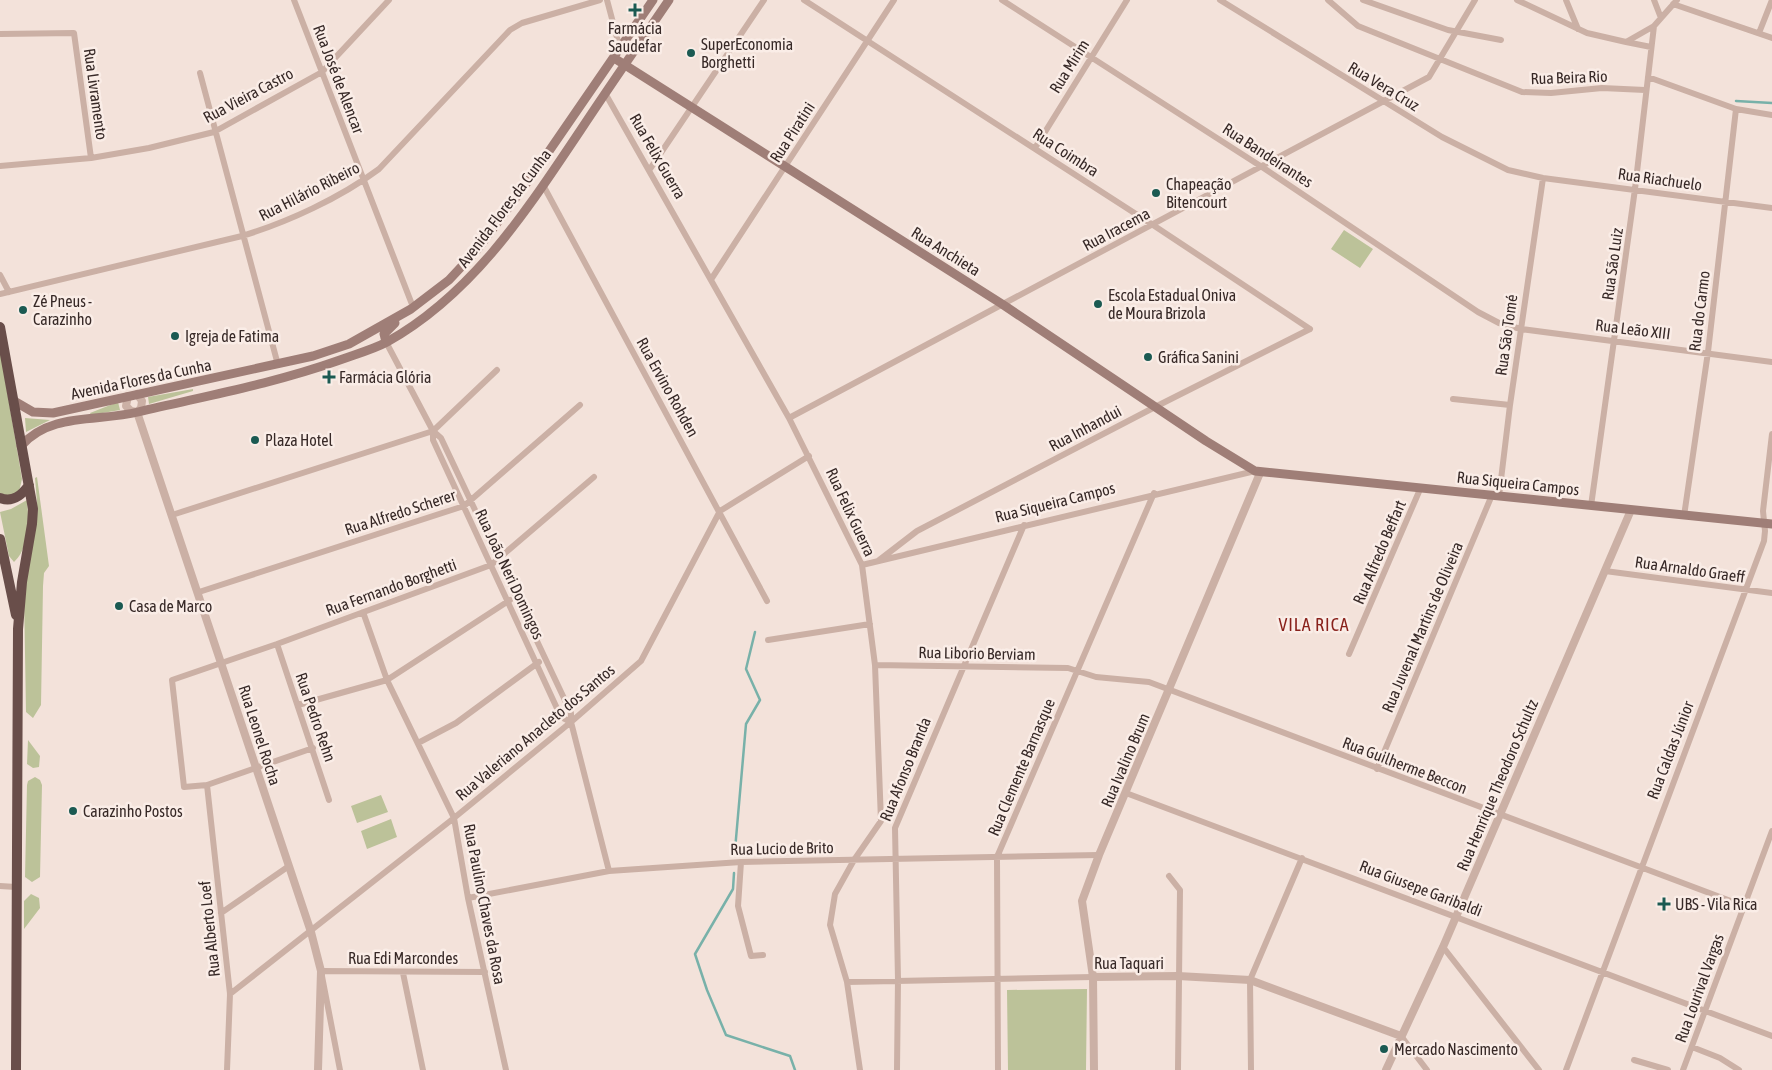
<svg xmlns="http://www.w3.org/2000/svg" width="1772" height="1070" font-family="'Asap Condensed',sans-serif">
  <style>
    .green { fill: #bcc299 }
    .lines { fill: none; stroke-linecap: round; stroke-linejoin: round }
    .stream { stroke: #78b1a9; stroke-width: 2.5 }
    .minor { stroke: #cbb0a5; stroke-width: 6 }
    .tertiary { stroke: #cbb0a5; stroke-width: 8 }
    .secondary { stroke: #9f7e77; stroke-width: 9 }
    .trunk { stroke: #694e4a; stroke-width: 10 }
    .poi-dot { fill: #1b5a52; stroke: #faede7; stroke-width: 2 }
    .labels { text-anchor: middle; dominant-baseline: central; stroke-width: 5; stroke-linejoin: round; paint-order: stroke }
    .poi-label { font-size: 16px; fill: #372927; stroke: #faede7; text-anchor: start }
    .street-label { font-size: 16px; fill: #372927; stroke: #faede7 }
    .neighbourhood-label { font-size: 18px; letter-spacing: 1px; fill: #89221c; stroke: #faede7 }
  </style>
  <rect width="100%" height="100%" fill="#f3e2da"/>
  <path class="green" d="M 1344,230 L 1373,249 L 1360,268 L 1331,249 Z
    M 0,349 L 22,479 L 19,492 L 10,497 L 0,493 Z
    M 193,389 L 193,391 L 149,404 L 148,397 Z
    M 118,402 L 120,410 L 91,415 L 90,413 Z
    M 25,418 L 50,420 L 26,432 Z
    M 37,477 L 49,566 L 44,573 L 43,586 L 41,705 L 33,718 L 26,712 L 24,594 L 37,502 L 35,478 Z
    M 27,500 C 29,517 29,550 14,562 L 9,556 L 0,512 L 11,509 Z
    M 28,740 L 40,756 L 39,767 L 33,768 L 27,764 Z
    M 35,777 L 40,780 L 42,785 L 40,877 L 32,882 L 25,877 L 27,785 L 28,781 Z
    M 381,795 L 388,812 L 357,823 L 351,806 Z
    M 391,819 L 397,837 L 367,849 L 361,831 Z
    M 31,894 L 39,898 L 40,908 L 24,929 L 24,901 Z
    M 1087,989 L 1086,1070 L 1008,1070 L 1007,990 Z"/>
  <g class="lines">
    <path class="stream" d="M 1736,101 L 1772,103
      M 735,850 L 746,724 L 760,700 L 746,669 L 755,632
      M 734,873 L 733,889 L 695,954 L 707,990 L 726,1035 L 790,1056 L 795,1070"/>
    <path class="minor" d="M 294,0 L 413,307
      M 607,0 L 620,49
      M 804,0 L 1153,225 L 1310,329
      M 1002,0 L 1262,167 L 1478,312 L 1499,323 L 1521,329 L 1772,362
      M 1220,0 L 1442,137 L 1508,170 L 1543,178 L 1772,208
      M 1328,0 L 1358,26 L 1522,92 L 1551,93 L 1602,88 L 1645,90
      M 1363,0 L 1448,30 L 1501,40
      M 1517,0 L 1587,33 L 1626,42 L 1654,26 L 1677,0
      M 1566,0 L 1578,29
      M 1654,0 L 1661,18
      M 1673,4 L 1772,38
      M 1759,33 L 1772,0
      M 0,34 L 74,33 L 91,158
      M 1626,42 L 1651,47
      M 200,73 L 278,365
      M 1648,77 L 1736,109 L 1772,115
      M 605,93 L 789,418 L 862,565 L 875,665 L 881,821 L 854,860 L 835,894 L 830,925 L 847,982 L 860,1070
      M 1035,148 L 1127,0
      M 0,166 L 91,158 L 149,148 L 214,132 L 322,72 L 389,0
      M 650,169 L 764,0
      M 543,185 L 767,601
      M 0,275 L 9,292
      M 712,278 L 894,0
      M 0,294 L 242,236 C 288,222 340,198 379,169 L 510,30 L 522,23 L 600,0
      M 386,342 L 433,431 L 441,438 L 571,713 L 571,722 L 609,871
      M 1453,399 L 1510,405
      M 789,418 L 1429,77 L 1475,0
      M 433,431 L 433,440 L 561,717 L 571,722
      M 1499,496 L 1510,405 L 1543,178
      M 1591,506 L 1635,189 L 1654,26
      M 172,515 L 433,431 L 497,370
      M 1684,516 L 1708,352 L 1736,109
      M 878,561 L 917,531 L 1155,407 L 1310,329
      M 862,565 L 1255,471
      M 1605,571 L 1772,593
      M 199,592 L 464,506 L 580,405
      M 363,612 L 387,680 L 454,818 L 468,898 L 506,1070
      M 768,640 L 870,624
      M 277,644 L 329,800
      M 1349,654 L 1421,487
      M 875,665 L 1068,668 L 1096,677 L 1149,682 L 1744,906
      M 298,705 L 387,680 L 510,600
      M 418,743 L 456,723 L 539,662
      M 313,748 L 207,785 L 184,787 L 172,680 L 277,644 L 491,565 L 594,477
      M 1377,769 L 1492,495
      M 207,785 L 230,994 L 227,1070
      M 1126,793 L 1772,1036
      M 741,862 L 738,906 L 751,956 L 763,955
      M 1169,876 L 1180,890 L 1178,1070
      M 0,886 L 16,887
      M 468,898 L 609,871 L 741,862 L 1099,855
      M 221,913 L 289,866
      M 1443,947 L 1539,1070
      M 403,973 L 423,1070
      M 847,982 L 1093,977
      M 230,994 L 454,818 L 571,722 L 641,661 L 720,511 L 809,456
      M 1401,1036 L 1427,1070
      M 1692,1047 L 1720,1058 L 1739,1070
      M 1634,1060 L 1668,1070
      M 340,1070 L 321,971 L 485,972
      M 897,1070 L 898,980 L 895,828 L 1024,525
      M 998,1070 L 997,857 L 1154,493
      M 1251,1070 L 1250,980 L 1302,858
      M 1566,1070 L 1764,541 L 1765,531 L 1763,511 L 1772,434
      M 1683,1070 L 1772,831"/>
    <path class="tertiary" d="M 137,394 L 142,401 L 141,408 L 137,412
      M 128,396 L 126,406 L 131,411 L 137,412
      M 137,412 L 311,932 L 321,971 L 318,1070
      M 1093,977 L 1178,976 L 1250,980 L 1401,1036
      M 1094,1070 L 1093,977 L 1082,901 L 1099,855 L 1260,473
      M 1386,1070 L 1443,947 L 1631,510"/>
    <path class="secondary" d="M 614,58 L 1002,304 L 1206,441 L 1255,471 L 1772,524
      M 386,342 L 384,334 L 395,323
      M 14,401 L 33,412 L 53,413 L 313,356 L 349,344 L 411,309 L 449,280 L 477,250 L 534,173 L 653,0
      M 21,446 C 50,412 99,422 138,412 C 205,396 272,384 337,361 C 353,355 372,350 387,342 C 473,294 527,210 580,131 C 609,87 639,44 669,0"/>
    <path class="trunk" d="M 0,327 L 33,509 L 32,524 L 22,582 L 18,629 L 16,1070
      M 0,498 C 13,503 22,495 29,485
      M 0,539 L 16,615"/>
  </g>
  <g class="poi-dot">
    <path d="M632.5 2.5h5v5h5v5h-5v5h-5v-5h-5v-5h5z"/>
    <circle cx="691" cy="53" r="5"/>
    <circle cx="1156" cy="193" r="5"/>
    <circle cx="1098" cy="304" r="5"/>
    <circle cx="23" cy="310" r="5"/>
    <circle cx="175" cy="336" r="5"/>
    <circle cx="1148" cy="357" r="5"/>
    <path d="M326.5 369.5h5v5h5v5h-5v5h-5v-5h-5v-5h5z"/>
    <circle cx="255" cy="440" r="5"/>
    <circle cx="119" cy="606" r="5"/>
    <circle cx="73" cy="811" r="5"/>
    <path d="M1661.5 896.5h5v5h5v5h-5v5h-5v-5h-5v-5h5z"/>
    <circle cx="1384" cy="1049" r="5"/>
  </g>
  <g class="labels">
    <g class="poi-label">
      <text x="635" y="28" text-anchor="middle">Farmácia<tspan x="635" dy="18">Saudefar</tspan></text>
      <text x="701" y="44">SuperEconomia<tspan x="701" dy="18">Borghetti</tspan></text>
      <text x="1166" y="184">Chapeação<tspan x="1166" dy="18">Bitencourt</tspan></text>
      <text x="1108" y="295">Escola Estadual Oniva<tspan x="1108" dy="18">de Moura Brizola</tspan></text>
      <text x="33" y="301">Zé Pneus -<tspan x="33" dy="18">Carazinho</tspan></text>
      <text x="185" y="336">Igreja de Fatima</text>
      <text x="1158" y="357">Gráfica Sanini</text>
      <text x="339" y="377">Farmácia Glória</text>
      <text x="265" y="440">Plaza Hotel</text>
      <text x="129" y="606">Casa de Marco</text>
      <text x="83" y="811">Carazinho Postos</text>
      <text x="1675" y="904">UBS - Vila Rica</text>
      <text x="1394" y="1049">Mercado Nascimento</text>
    </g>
    <g class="street-label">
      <text transform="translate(1069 66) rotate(-58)">Rua Mirim</text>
      <text transform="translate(1569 77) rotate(-2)">Rua Beira Rio</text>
      <text transform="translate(339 79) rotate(69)">Rua José de Alencar</text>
      <text transform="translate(1384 86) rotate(31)">Rua Vera Cruz</text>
      <text transform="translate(96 94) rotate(82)">Rua Livramento</text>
      <text transform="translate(248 95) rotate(-28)">Rua Vieira Castro</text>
      <text transform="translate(792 132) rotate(-57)">Rua Piratini</text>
      <text transform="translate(1066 152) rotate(33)">Rua Coimbra</text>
      <text transform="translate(1268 155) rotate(33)">Rua Bandeirantes</text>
      <text transform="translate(658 156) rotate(60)">Rua Felix Guerra</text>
      <text transform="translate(1660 179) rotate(8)">Rua Riachuelo</text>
      <text transform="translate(309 191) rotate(-27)">Rua Hilário Ribeiro</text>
      <text transform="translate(504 208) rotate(-53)">Avenida Flores da Cunha</text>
      <text transform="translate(1116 229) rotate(-28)">Rua Iracema</text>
      <text transform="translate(946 251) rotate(32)">Rua Anchieta</text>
      <text transform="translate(1612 264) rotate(-82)">Rua São Luiz</text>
      <text transform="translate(1699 311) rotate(-83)">Rua do Carmo</text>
      <text transform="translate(1633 329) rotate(7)">Rua Leão XIII</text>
      <text transform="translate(1506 335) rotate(-82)">Rua São Tomé</text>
      <text transform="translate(141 379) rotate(-12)">Avenida Flores da Cunha</text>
      <text transform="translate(668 387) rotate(61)">Rua Ervino Rohden</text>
      <text transform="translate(1085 428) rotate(-28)">Rua Inhandui</text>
      <text transform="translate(1518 483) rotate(6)">Rua Siqueira Campos</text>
      <text transform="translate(1055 502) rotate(-14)">Rua Siqueira Campos</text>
      <text transform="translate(400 512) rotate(-18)">Rua Alfredo Scherer</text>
      <text transform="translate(851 512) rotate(65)">Rua Felix Guerra</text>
      <text transform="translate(1379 552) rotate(-67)">Rua Alfredo Beffart</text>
      <text transform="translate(1690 569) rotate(8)">Rua Arnaldo Graeff</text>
      <text transform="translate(510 574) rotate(65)">Rua João Neri Domingos</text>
      <text transform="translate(391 587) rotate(-20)">Rua Fernando Borghetti</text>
      <text transform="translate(1422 627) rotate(-67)">Rua Juvenal Martins de Oliveira</text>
      <text transform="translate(977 653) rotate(1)">Rua Liborio Berviam</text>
      <text transform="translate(316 717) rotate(71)">Rua Pedro Rehn</text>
      <text transform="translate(535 732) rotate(-40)">Rua Valeriano Anacleto dos Santos</text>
      <text transform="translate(260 735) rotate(72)">Rua Leonel Rocha</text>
      <text transform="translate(1670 750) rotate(-69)">Rua Caldas Júnior</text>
      <text transform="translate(1125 760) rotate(-67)">Rua Ivalino Brum</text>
      <text transform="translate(1405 765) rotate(21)">Rua Guilherme Beccon</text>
      <text transform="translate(1021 767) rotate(-67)">Rua Clemente Barnasque</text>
      <text transform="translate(905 769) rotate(-68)">Rua Afonso Branda</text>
      <text transform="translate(1497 785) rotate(-67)">Rua Henrique Theodoro Schultz</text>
      <text transform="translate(782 848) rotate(-1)">Rua Lucio de Brito</text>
      <text transform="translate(1421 888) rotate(21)">Rua Giusepe Garibaldi</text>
      <text transform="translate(485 904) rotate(79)">Rua Paulino Chaves da Rosa</text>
      <text transform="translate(209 929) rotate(-96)">Rua Alberto Loef</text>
      <text x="403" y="958">Rua Edi Marcondes</text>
      <text x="1129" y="963">Rua Taquari</text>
      <text transform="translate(1699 988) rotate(-70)">Rua Lourival Vargas</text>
    </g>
    <g class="neighbourhood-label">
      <text x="1314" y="624">VILA RICA</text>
    </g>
  </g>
</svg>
